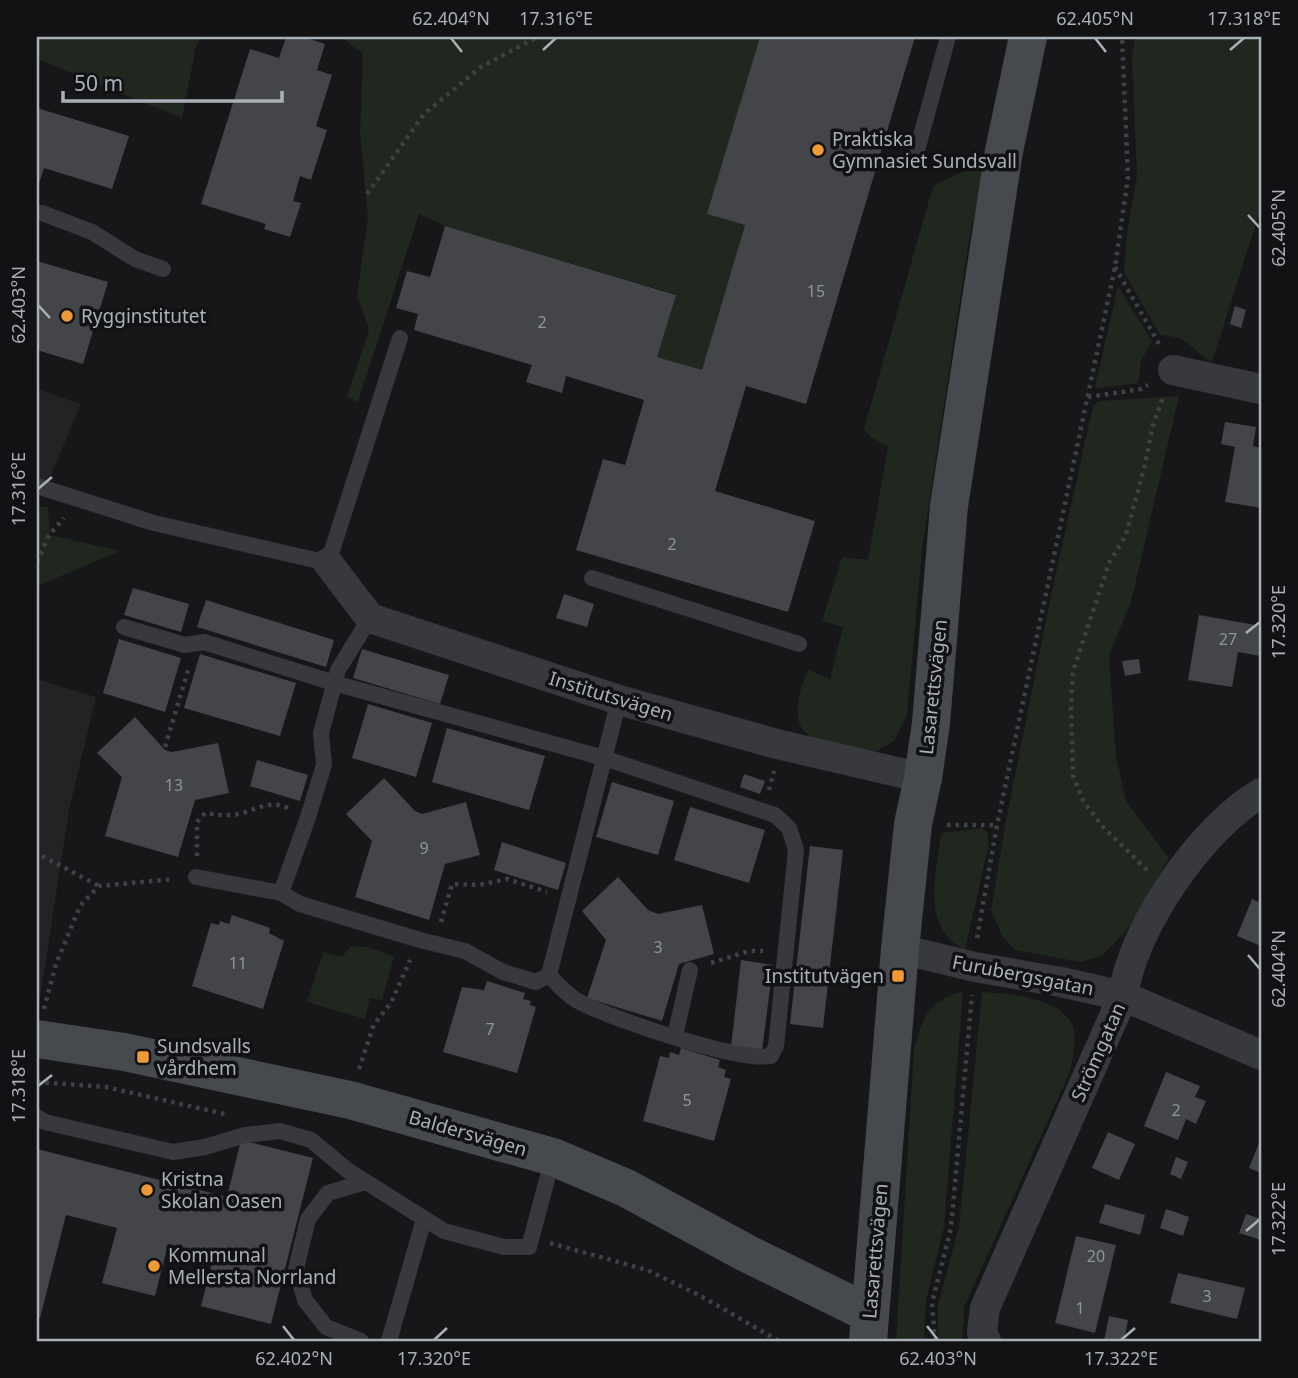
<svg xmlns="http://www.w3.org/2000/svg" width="1298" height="1378" font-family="'Noto Sans',sans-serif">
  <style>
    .built { fill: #232326 }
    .green { fill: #1f271f }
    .building { fill: #434549 }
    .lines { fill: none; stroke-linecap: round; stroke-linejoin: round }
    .path { stroke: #3e4145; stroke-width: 4.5; stroke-dasharray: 3.5 5; stroke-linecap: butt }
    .lane { stroke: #38393e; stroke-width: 16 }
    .street { stroke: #38393e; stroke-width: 30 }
    .secondary { stroke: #46494e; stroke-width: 38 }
    .ticks { fill: none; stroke: #a9b0b8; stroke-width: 2.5 }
    .poi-dot { fill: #ee9a39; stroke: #121214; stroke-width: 2.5 }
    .labels { text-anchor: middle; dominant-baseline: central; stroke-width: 7; stroke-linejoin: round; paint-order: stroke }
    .number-label { font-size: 16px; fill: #90959c }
    .poi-label { font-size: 19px; fill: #a9b0b8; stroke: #121214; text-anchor: start }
    .street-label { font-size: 19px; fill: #a9b0b8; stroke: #121214 }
    .neatline { fill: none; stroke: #a9b0b8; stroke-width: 2.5 }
    .ticks-label { font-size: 18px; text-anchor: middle; fill: #a9b0b8 }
  </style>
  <rect width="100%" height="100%" fill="#171719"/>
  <path class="built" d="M 37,389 L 81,404 L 45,489 L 37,486 Z
    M 37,679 L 96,697 L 69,810 L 37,1018 Z"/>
  <path class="green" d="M 37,37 L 202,37 L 196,46 L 182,118 L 37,59 Z
    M 341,37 L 760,37 L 708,214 L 745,225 L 702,370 L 657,357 L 675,294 L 445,226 L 419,214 L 358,402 L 347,397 L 369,329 L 357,295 L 368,217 L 360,133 L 363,54 Z
    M 1135,37 L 1261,37 L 1261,208 L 1212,362 C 1188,350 1194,337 1160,335 L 1124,272 L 1127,233 L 1137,176 L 1132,57 Z
    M 974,166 L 986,175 L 971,227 L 922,550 L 907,715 L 894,741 L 877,751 L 817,744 C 812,739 805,733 801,727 C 793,710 801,686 808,670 L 830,679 L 843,627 L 822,621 L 842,557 L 868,560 L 888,447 L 871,437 L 864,429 L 933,186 Z
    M 1118,286 L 1152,341 L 1141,361 L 1138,383 L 1100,388 L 1095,387 Z
    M 1179,396 L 1131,602 L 1109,655 L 1116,757 L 1126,801 L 1169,858 L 1131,925 L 1102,956 L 1081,962 L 1015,950 L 1002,936 L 991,910 L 1005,826 L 1050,600 L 1093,406 L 1099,401 Z
    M 37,507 L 48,507 L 50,535 L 120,551 L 37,586 Z
    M 982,828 L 987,832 L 989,843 L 965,950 C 920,927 936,874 941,833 Z
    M 351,946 L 367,947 L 394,956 L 382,1000 L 370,998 L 365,1019 L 307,1002 L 323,952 L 342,957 Z
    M 963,992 L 944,1227 L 926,1300 L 924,1341 L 896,1341 L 914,1049 C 923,1017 928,1000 963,992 Z
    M 982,992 C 1008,994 1066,997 1074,1030 C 1077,1044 1072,1060 1069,1074 L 964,1307 L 962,1341 L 938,1341 L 938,1305 L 959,1227 Z"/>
  <path class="building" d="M 286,37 L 303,37 L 325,44 L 317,70 L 332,75 L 316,126 L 327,130 L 311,180 L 300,176 L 293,201 L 301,203 L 290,237 L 264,229 L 266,224 L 201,204 L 250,49 L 279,58 Z
    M 760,37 L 915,37 L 806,404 L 746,386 L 715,491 L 815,521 L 788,612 L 576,550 L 603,459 L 625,465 L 644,400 L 566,376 L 562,393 L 526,382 L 532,365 L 414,330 L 418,314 L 396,308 L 407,271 L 430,277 L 445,226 L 676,295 L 657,357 L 702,370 L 745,225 L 707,214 Z
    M 37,108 L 129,136 L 112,189 L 44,168 L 37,190 Z
    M 37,261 L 108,282 L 83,364 L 37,350 Z
    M 1235,306 L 1246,310 L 1241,328 L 1230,324 Z
    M 1225,422 L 1256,427 L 1253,446 L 1261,448 L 1261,508 L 1225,502 L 1235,447 L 1221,444 Z
    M 133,588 L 189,604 L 181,632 L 124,615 Z
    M 564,594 L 594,604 L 587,627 L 556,618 Z
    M 206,600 L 334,640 L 326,667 L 197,627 Z
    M 1199,615 L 1261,626 L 1261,656 L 1238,652 L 1232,687 L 1188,680 Z
    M 119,639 L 181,658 L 165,712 L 103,693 Z
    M 362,649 L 449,675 L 440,704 L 353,678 Z
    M 200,654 L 296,683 L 280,736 L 184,708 Z
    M 1139,659 L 1141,673 L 1125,676 L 1122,661 Z
    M 368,704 L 432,723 L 416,777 L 352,758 Z
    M 135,717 L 165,750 L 172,752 L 218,743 L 229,793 L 195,800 L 178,857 L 105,836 L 122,777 L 97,753 Z
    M 447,728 L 545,756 L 529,810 L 432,782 Z
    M 257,760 L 308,775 L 300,801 L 250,786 Z
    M 744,774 L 765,781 L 760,794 L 740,787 Z
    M 384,778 L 415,811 L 422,814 L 466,802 L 480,855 L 445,864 L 429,920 L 355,897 L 372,841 L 346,814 Z
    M 612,782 L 674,801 L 658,855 L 596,837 Z
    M 690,807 L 765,830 L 749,883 L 674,860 Z
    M 502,842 L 566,863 L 558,890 L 494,870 Z
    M 810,846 L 843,850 L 823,1028 L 790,1024 Z
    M 618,877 L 648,910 L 658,914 L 702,905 L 714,954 L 679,964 L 662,1021 L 587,998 L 606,940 L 582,911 Z
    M 1252,899 L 1261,903 L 1261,946 L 1237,936 Z
    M 232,915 L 270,928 L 269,933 L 284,941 L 263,1009 L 192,986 L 211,923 L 219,925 L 220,921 L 229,924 Z
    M 741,960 L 773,965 L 762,1051 L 731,1047 Z
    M 487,981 L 525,993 L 523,999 L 531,1001 L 530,1005 L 536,1007 L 517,1073 L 443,1052 L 462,987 L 484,990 Z
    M 681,1048 L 720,1060 L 718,1067 L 726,1070 L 724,1077 L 731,1079 L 714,1141 L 643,1121 L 660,1056 L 669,1058 L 670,1052 L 679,1055 Z
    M 1166,1072 L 1200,1086 L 1195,1097 L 1206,1101 L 1196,1124 L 1186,1119 L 1178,1140 L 1144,1126 Z
    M 1108,1132 L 1135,1144 L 1119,1180 L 1092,1168 Z
    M 1261,1138 L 1261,1173 L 1249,1168 Z
    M 241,1140 L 313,1158 L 271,1324 L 201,1306 L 214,1255 L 168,1244 L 155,1296 L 102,1283 L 117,1228 L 66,1215 L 40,1318 L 37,1317 L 37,1149 L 227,1197 Z
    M 1176,1157 L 1188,1162 L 1181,1179 L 1170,1174 Z
    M 1105,1204 L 1145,1215 L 1140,1235 L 1099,1223 Z
    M 1166,1209 L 1189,1217 L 1183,1236 L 1160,1228 Z
    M 1246,1214 L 1261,1219 L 1261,1240 L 1239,1233 Z
    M 1076,1236 L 1116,1245 L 1095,1333 L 1055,1323 Z
    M 1178,1273 L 1245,1288 L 1237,1319 L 1170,1303 Z
    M 1109,1316 L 1128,1320 L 1124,1341 L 1104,1341 Z"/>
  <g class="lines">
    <path class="path" d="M 367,194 L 424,114 L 481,67 L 537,37
      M 1115,267 L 1159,344
      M 1088,397 L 1141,389 L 1148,385
      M 37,562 L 49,535 L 64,518
      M 165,747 L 189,667
      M 769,790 L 774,771
      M 947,825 L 997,825
      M 42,856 L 99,886
      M 197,856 L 197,822 L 205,813 C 217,815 227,816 239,814 C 256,810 270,799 288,808
      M 1147,870 L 1103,827 L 1084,802 L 1073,776 L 1071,707 L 1073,671 L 1109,563 L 1126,535 L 1144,469 L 1153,425 L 1163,397
      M 441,922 L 452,884 L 479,885 L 507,879 L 547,892
      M 977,938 L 997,825 L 1115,267 L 1128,177 L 1122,37
      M 711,963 L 749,951 L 763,951
      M 44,1009 L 56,964 L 80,906 L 99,886 L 174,879
      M 359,1069 L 374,1024 L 391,1003 L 410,960
      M 37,1082 L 106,1087 L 229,1115
      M 550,1243 L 647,1270 L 699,1295 L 779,1341
      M 935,1341 L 932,1303 L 951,1228 L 972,995"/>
    <path class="lane" d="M 915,158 L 948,37
      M 42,213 L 92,232 L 135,259 L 163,269
      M 37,486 L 154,523 L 328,563 L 400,338
      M 592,578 L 799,644
      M 124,627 L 185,645 L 204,642 L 334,683 L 604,758 L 775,815 L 789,828 L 796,850 L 776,1046 L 771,1056 C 739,1062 619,1021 586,1005 C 571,999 560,987 549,975
      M 196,877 L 281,893 L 300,904 L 420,940 L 465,951 L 503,972 L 536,982 L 549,975 L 619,700
      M 281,893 L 308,817 L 324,765 L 321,733 L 338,670 L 370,618
      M 675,1036 L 690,970
      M 37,1117 L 45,1122 L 173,1152 L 205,1147 L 245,1135 L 280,1131 L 311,1140 L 347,1170 L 444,1231 L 504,1247 L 529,1247 L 553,1157
      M 361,1341 L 326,1327 L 305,1300 L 296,1269 L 308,1219 L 328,1193 L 365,1182
      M 389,1341 L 424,1219"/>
    <path class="street" d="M 1173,370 L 1261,389
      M 328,563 L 370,618 L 619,700 L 777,744 L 923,778
      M 900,949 L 975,967 L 1061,982 L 1123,996 L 1261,1055
      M 986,1341 L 982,1332 L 985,1308 L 1123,996 C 1132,928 1202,827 1261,793"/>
    <path class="secondary" d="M 37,1039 L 124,1052 L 350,1100 L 553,1157 L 626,1188 L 746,1253 L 870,1314
      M 868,1341 L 900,949 L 913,824 L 923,778 L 931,723 L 949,506 L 1004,151 L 1028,37"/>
  </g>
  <path class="ticks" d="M 451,38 L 462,52M 1095,38 L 1106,52M 543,50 L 556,38M 1230,50 L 1244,38M 1248,215 L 1260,228M 38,305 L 50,318M 38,489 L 52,477M 1246,633 L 1260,622M 1248,955 L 1260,969M 38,1086 L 52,1075M 1246,1231 L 1260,1219M 283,1326 L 294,1340M 927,1326 L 938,1340M 434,1340 L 447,1328M 1121,1340 L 1135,1328"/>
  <g class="poi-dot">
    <circle cx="818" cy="150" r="7"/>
    <circle cx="67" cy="316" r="7"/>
    <rect x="891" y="969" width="14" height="14" rx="3.5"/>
    <rect x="136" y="1050" width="14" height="14" rx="3.5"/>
    <circle cx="147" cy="1190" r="7"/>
    <circle cx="154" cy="1266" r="7"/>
  </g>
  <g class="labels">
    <g class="number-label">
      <text x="816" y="291">15</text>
      <text x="542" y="322">2</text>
      <text x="672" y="544">2</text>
      <text x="1228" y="639">27</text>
      <text x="174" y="785">13</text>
      <text x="424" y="848">9</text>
      <text x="658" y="947">3</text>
      <text x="238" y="963">11</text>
      <text x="490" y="1029">7</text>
      <text x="687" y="1100">5</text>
      <text x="1176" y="1110">2</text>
      <text x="1096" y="1256">20</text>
      <text x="1207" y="1296">3</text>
      <text x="1080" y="1308">1</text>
    </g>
    <g class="poi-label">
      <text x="832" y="139">Praktiska<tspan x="832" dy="22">Gymnasiet Sundsvall</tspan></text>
      <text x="81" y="316">Rygginstitutet</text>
      <text x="884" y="976" text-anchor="end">Institutvägen</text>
      <text x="157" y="1046">Sundsvalls<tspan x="157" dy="22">vårdhem</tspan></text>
      <text x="161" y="1179">Kristna<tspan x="161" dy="22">Skolan Oasen</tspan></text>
      <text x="168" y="1255">Kommunal<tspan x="168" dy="22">Mellersta Norrland</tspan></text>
    </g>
    <g class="street-label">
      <text transform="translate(933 687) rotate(-84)">Lasarettsvägen</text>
      <text transform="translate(611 696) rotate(17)">Institutsvägen</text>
      <text transform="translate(1023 975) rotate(11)">Furubergsgatan</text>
      <text transform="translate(1098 1052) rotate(-66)">Strömgatan</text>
      <text transform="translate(468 1133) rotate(16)">Baldersvägen</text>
      <text transform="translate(875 1251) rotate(-85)">Lasarettsvägen</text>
    </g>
  </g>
  <rect width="1298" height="1378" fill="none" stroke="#121214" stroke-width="77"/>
  <path d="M63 91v10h219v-10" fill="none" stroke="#a9b0b8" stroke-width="3.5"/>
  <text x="74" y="91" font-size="21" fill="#a9b0b8" stroke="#121214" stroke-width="5" paint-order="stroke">50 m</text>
  <rect x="38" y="38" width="1222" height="1302" class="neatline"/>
  <g class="ticks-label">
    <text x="451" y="25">62.404°N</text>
    <text x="556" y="25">17.316°E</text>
    <text x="1095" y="25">62.405°N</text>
    <text x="1244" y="25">17.318°E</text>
    <text transform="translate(1279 228) rotate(-90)" y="6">62.405°N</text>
    <text transform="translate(19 305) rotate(-90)" y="6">62.403°N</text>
    <text transform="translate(19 489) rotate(-90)" y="6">17.316°E</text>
    <text transform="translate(1279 622) rotate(-90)" y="6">17.320°E</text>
    <text transform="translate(1279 969) rotate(-90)" y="6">62.404°N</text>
    <text transform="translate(19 1086) rotate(-90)" y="6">17.318°E</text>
    <text transform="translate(1279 1219) rotate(-90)" y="6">17.322°E</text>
    <text x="294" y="1365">62.402°N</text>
    <text x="434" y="1365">17.320°E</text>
    <text x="938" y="1365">62.403°N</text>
    <text x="1121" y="1365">17.322°E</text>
  </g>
</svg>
